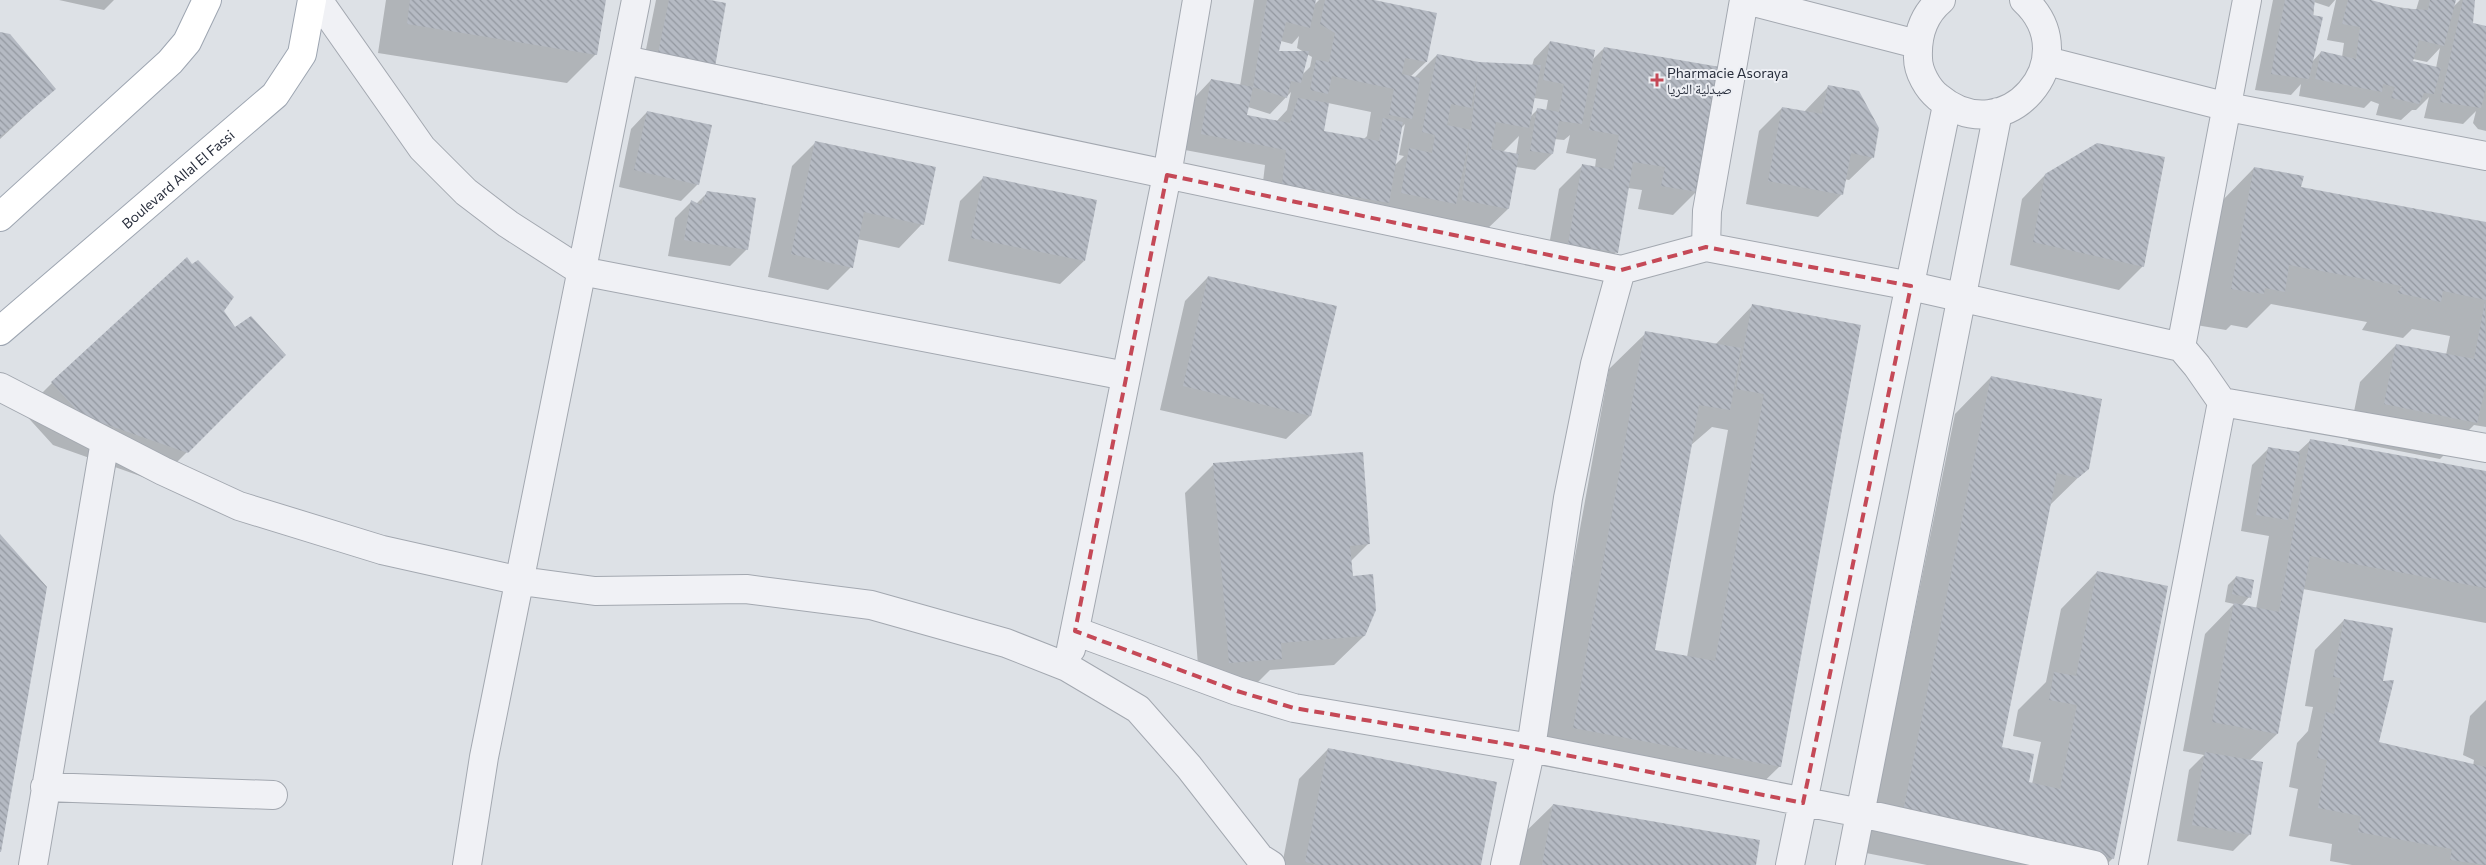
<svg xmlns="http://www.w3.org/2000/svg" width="2486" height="865" font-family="Commissioner,'Noto Naskh Arabic',sans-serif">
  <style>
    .shadow { fill: #0003; fill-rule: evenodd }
    .building { fill: url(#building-back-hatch); fill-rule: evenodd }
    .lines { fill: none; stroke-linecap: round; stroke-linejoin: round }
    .minor-casing { stroke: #a3a8b0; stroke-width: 30 }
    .major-casing { stroke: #9da5b1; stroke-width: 30 }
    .minor { stroke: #f0f1f5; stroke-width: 28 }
    .major { stroke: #fff; stroke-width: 28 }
    .marked { fill: none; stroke: #c54957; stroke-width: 4; stroke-dasharray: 10 6; stroke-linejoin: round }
    .poi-dot { fill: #c54957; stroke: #edeff4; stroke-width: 2 }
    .labels { text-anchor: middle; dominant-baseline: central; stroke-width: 4; stroke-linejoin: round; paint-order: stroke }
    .poi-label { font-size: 14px; fill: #282e3c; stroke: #edeff4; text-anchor: start }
    .street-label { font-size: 14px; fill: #282e3c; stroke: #edeff4 }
  </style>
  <defs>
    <pattern id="building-back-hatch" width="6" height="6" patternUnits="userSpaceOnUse" patternTransform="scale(1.25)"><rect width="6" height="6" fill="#b5bac3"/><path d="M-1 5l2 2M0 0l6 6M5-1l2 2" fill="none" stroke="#9398a0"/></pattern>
  </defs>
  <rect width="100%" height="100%" fill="#dde1e6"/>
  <path class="shadow" d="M 59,0 L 114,0 L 104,10 Z
    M 386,0 L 605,0 L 596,54 L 567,83 L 378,53 Z
    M 656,0 L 705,0 L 641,74 Z
    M 1254,0 L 1315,0 L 1314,5 L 1319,0 L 1368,0 L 1435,14 L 1426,62 L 1410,77 L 1414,78 L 1437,55 L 1479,63 L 1532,66 L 1534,59 L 1550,42 L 1592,60 L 1604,48 L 1697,191 L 1673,215 L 1638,209 L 1642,190 L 1628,188 L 1616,252 L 1593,276 L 1545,268 L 1559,189 L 1582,166 L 1595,168 L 1596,159 L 1566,153 L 1570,135 L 1564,140 L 1554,139 L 1552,154 L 1535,170 L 1516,167 L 1508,209 L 1484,232 L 1260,207 L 1265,165 L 1185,150 L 1195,97 L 1211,80 L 1240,86 ZM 1299,36 L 1297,48 L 1304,52 L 1278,52 L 1281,41 L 1292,44 ZM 1307,54 L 1312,57 L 1310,67 L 1302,75 ZM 1291,92 L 1287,110 L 1276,122 L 1246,116 L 1248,107 L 1270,114 ZM 1534,98 L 1548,100 L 1546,111 L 1538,109 L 1530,117 ZM 1328,103 L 1371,112 L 1367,136 L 1363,140 L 1323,132 ZM 1405,124 L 1399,155 L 1404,156 L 1394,166 L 1401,128 ZM 1519,136 L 1516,155 L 1503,152 Z
    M 2273,0 L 2335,0 L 2329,7 L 2314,2 L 2311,63 L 2321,52 L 2342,57 L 2344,43 L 2327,40 L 2336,0 L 2369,0 L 2369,2 L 2416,10 L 2419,0 L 2455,0 L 2453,7 L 2460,0 L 2474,0 L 2472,24 L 2486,28 L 2486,131 L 2478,129 L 2473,123 L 2476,111 L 2463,124 L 2424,118 L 2429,97 L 2416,110 L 2412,110 L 2401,120 L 2376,115 L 2379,104 L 2371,101 L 2364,108 L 2299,96 L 2301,84 L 2291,95 L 2255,90 ZM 2440,48 L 2436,68 L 2412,62 L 2413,59 L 2427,62 Z
    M 0,33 L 54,89 L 0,139 Z
    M 1828,87 L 1873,157 L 1849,180 L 1844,179 L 1842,194 L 1818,217 L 1746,204 L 1759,131 L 1782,108 L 1804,112 Z
    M 647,112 L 698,184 L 681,201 L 619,187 L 631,129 Z
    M 816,142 L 922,224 L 899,248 L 857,239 L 851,267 L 828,290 L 768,277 L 792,166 Z
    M 2164,158 L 2142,267 L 2119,290 L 2010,265 L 2022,199 L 2045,175 Z
    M 2254,168 L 2300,188 L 2486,224 L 2486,427 L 2474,425 L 2440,459 L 2348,441 L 2360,382 L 2396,345 L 2446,355 L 2450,336 L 2412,329 L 2403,338 L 2362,330 L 2367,322 L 2271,304 L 2247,328 L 2231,325 L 2226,330 L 2196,325 L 2218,205 Z
    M 983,178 L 1084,261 L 1060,284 L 948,261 L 960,201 Z
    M 708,192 L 747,249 L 730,266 L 668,256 L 675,218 L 691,202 L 696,204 Z
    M 1208,277 L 1310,416 L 1286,439 L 1160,410 L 1185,301 Z
    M 1752,306 L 1860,326 L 1780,766 L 1743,802 L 1537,765 L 1609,369 L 1646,333 L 1715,345 ZM 1712,427 L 1728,430 L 1687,657 L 1653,651 L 1690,446 Z
    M 222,311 L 235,329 L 284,355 L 157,482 L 53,445 L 23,412 L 52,383 Z
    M 1991,377 L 2088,468 L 2049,506 L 2001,748 L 2027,783 L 2032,784 L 2041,742 L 2013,736 L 2018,710 L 2046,682 L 2061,609 L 2097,572 L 2112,859 L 2106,865 L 1927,865 L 1866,853 L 1955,414 Z
    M 2311,440 L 2486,472 L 2486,623 L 2303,589 L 2277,734 L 2249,761 L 2250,834 L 2233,851 L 2177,841 L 2189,770 L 2204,755 L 2183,751 L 2205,634 L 2234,604 L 2225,602 L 2228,585 L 2236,577 L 2249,597 L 2241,606 L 2256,609 L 2269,536 L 2241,531 L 2252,465 L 2269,448 L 2297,453 Z
    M 1214,464 L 1369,543 L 1350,562 L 1364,636 L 1334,665 L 1270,670 L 1252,688 L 1200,692 L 1185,493 Z
    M 2344,620 L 2381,682 L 2377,743 L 2473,766 L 2474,760 L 2463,755 L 2470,716 L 2486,700 L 2486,865 L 2352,865 L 2330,861 L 2332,844 L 2289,836 L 2298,789 L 2289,787 L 2297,743 L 2308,731 L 2313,707 L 2305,706 L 2315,650 Z
    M 1328,749 L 1479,865 L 1282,865 L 1299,779 Z
    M 1553,805 L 1755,865 L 1512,865 L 1516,841 Z"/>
  <path class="building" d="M 410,0 L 606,0 L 597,55 L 407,24 Z
    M 669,0 L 710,0 L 726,3 L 715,67 L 657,58 Z
    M 1267,0 L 1316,0 L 1310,28 L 1286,22 L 1279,51 L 1309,51 L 1301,83 L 1291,81 L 1287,98 L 1253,87 Z
    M 1325,0 L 1374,0 L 1437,13 L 1427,62 L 1405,58 L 1402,74 L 1420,78 L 1412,119 L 1389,115 L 1394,89 L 1332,76 L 1328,94 L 1310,90 L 1316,60 L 1329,62 L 1335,33 L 1320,24 Z
    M 2285,0 L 2315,0 L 2313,15 L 2323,17 L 2309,79 L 2271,74 Z
    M 2348,0 L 2371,0 L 2400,8 L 2428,10 L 2430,0 L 2456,0 L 2444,46 L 2419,40 L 2413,61 L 2441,68 L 2434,94 L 2424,93 L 2419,104 L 2391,98 L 2395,87 L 2383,84 L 2382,92 L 2315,79 L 2321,51 L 2356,59 L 2360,27 L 2342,24 Z
    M 2463,0 L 2475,0 L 2473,23 L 2486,26 L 2486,87 L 2481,108 L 2440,102 Z
    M 0,32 L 10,34 L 56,89 L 0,137 Z
    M 1550,41 L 1595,50 L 1582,124 L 1559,121 L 1553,154 L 1530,151 L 1537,108 L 1559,112 L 1564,84 L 1543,80 Z
    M 1604,47 L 1720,67 L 1698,192 L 1661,186 L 1665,167 L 1633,162 L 1618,253 L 1568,244 L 1582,164 L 1613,170 L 1619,135 L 1589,130 Z
    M 1437,54 L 1479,62 L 1541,65 L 1529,128 L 1496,122 L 1491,149 L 1519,154 L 1509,209 L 1462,200 L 1470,135 L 1456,204 L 1401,193 L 1409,148 L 1432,153 L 1435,135 L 1422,132 ZM 1478,68 L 1471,130 L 1447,125 L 1451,104 L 1471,108 Z
    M 1211,79 L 1253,87 L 1247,115 L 1290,123 L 1298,98 L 1329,103 L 1324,131 L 1379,141 L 1383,118 L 1403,122 L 1389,203 L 1282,184 L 1286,150 L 1201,134 Z
    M 1828,85 L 1859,91 L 1879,128 L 1874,158 L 1851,153 L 1843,195 L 1768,181 L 1782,107 L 1822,114 Z
    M 647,111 L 712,125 L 699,185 L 634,170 Z
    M 815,141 L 936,167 L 924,225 L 864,212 L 853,268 L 791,254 Z
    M 2097,143 L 2165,157 L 2144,267 L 2033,242 L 2045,174 Z
    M 2254,167 L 2304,176 L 2301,187 L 2486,222 L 2486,300 L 2443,291 L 2441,302 L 2397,293 L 2402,286 L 2289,265 L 2285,292 L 2265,288 L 2264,294 L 2231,289 Z
    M 983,176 L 1097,200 L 1085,261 L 971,238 Z
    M 707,191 L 756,198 L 748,250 L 684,240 L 691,200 L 701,205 Z
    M 187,257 L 192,264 L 198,260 L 234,297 L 224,311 L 235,327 L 251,316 L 286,355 L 188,453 L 82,416 L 51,382 Z
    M 1208,276 L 1337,306 L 1311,416 L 1183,386 Z
    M 2485,302 L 2486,384 L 2477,423 L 2384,404 L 2396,344 L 2474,359 Z
    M 1752,304 L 1861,325 L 1781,767 L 1573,728 L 1645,331 L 1741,348 L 1730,410 L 1699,405 L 1655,650 L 1715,661 L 1764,394 L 1736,389 Z
    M 1991,376 L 2102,399 L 2089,469 L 2078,478 L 2057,473 L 2002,747 L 2034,754 L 2029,782 L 2060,789 L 2077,705 L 2049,700 L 2054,672 L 2076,676 L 2097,571 L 2168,586 L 2114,859 L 1902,817 Z
    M 2310,439 L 2486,471 L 2486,588 L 2310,556 L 2278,734 L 2212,722 L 2234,603 L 2279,612 Z
    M 2268,447 L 2300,452 L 2288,520 L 2256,515 Z
    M 1363,452 L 1370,544 L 1350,546 L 1353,576 L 1373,574 L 1376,610 L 1365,636 L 1281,643 L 1282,659 L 1229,663 L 1213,463 Z
    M 0,534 L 47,587 L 1,852 L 0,852 Z
    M 2236,576 L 2254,580 L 2251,598 L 2232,594 Z
    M 2344,619 L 2393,628 L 2383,681 L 2394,680 L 2379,742 L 2486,767 L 2486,865 L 2450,860 L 2452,849 L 2358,832 L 2361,816 L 2318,808 L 2327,760 L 2317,758 L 2326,712 L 2334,714 L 2341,678 L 2333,677 Z
    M 1328,748 L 1497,782 L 1481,865 L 1320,865 L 1305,862 Z
    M 2205,752 L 2263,762 L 2251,835 L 2192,825 Z
    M 1553,804 L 1760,840 L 1756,865 L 1542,865 Z"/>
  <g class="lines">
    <defs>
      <path id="minor" d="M 318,0 L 422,148 L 466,192 L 508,224 L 581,271 L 1126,376
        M 1746,0 L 1917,44
        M 1941,0 C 1923,15 1917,35 1918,58 C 1918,72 1928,89 1938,97 C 2005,154 2088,59 2024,0
        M 625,60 L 1621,270
        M 2047,61 L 2228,107 L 2486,156
        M 1706,247 L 1911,286 L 2181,347 L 2197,366 L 2222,402 L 2486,448
        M 2181,347 L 2247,0
        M 0,387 L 163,471 L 239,506 L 382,550 L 521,581 L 595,591 L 746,589 L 871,605 L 1006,643 L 1067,667 L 1138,709 L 1189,767 L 1260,858 L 1271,865
        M 1075,631 L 1237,691 L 1294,708 L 1531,748 L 1861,813 L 2094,865
        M 1071,649 L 1167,175 L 1197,0
        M 45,787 L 273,795
        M 33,865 L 105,441
        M 467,865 L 484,757 L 636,0
        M 1505,865 L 1531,748 L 1568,498 L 1595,364 L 1621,270 L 1706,247 L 1707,211 L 1744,0
        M 1790,865 L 1947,105
        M 1850,865 L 1998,112
        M 2133,865 L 2222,402"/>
      <g id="major">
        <path d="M 0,217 L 170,62 L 187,42 L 207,0"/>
        <path id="s1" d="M 0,331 L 275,95 L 302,54 L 312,0"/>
      </g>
    </defs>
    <use href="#minor" class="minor-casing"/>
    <use href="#major" class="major-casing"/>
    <use href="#minor" class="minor"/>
    <use href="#major" class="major"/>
  </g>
  <path class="marked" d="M 1167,175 L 1621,270 L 1706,247 L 1911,286 L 1803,803 L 1531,748 L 1294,708 L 1237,691 L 1075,631 Z"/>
  <path class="poi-dot" d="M1654.5 72.5h5v5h5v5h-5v5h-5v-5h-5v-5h5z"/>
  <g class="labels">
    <g class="poi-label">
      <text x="1667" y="72">Pharmacie Asoraya<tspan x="1667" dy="16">صيدلية الثريا</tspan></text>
    </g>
    <g class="street-label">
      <text stroke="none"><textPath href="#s1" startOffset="234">Boulevard Allal El Fassi</textPath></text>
    </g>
  </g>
</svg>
